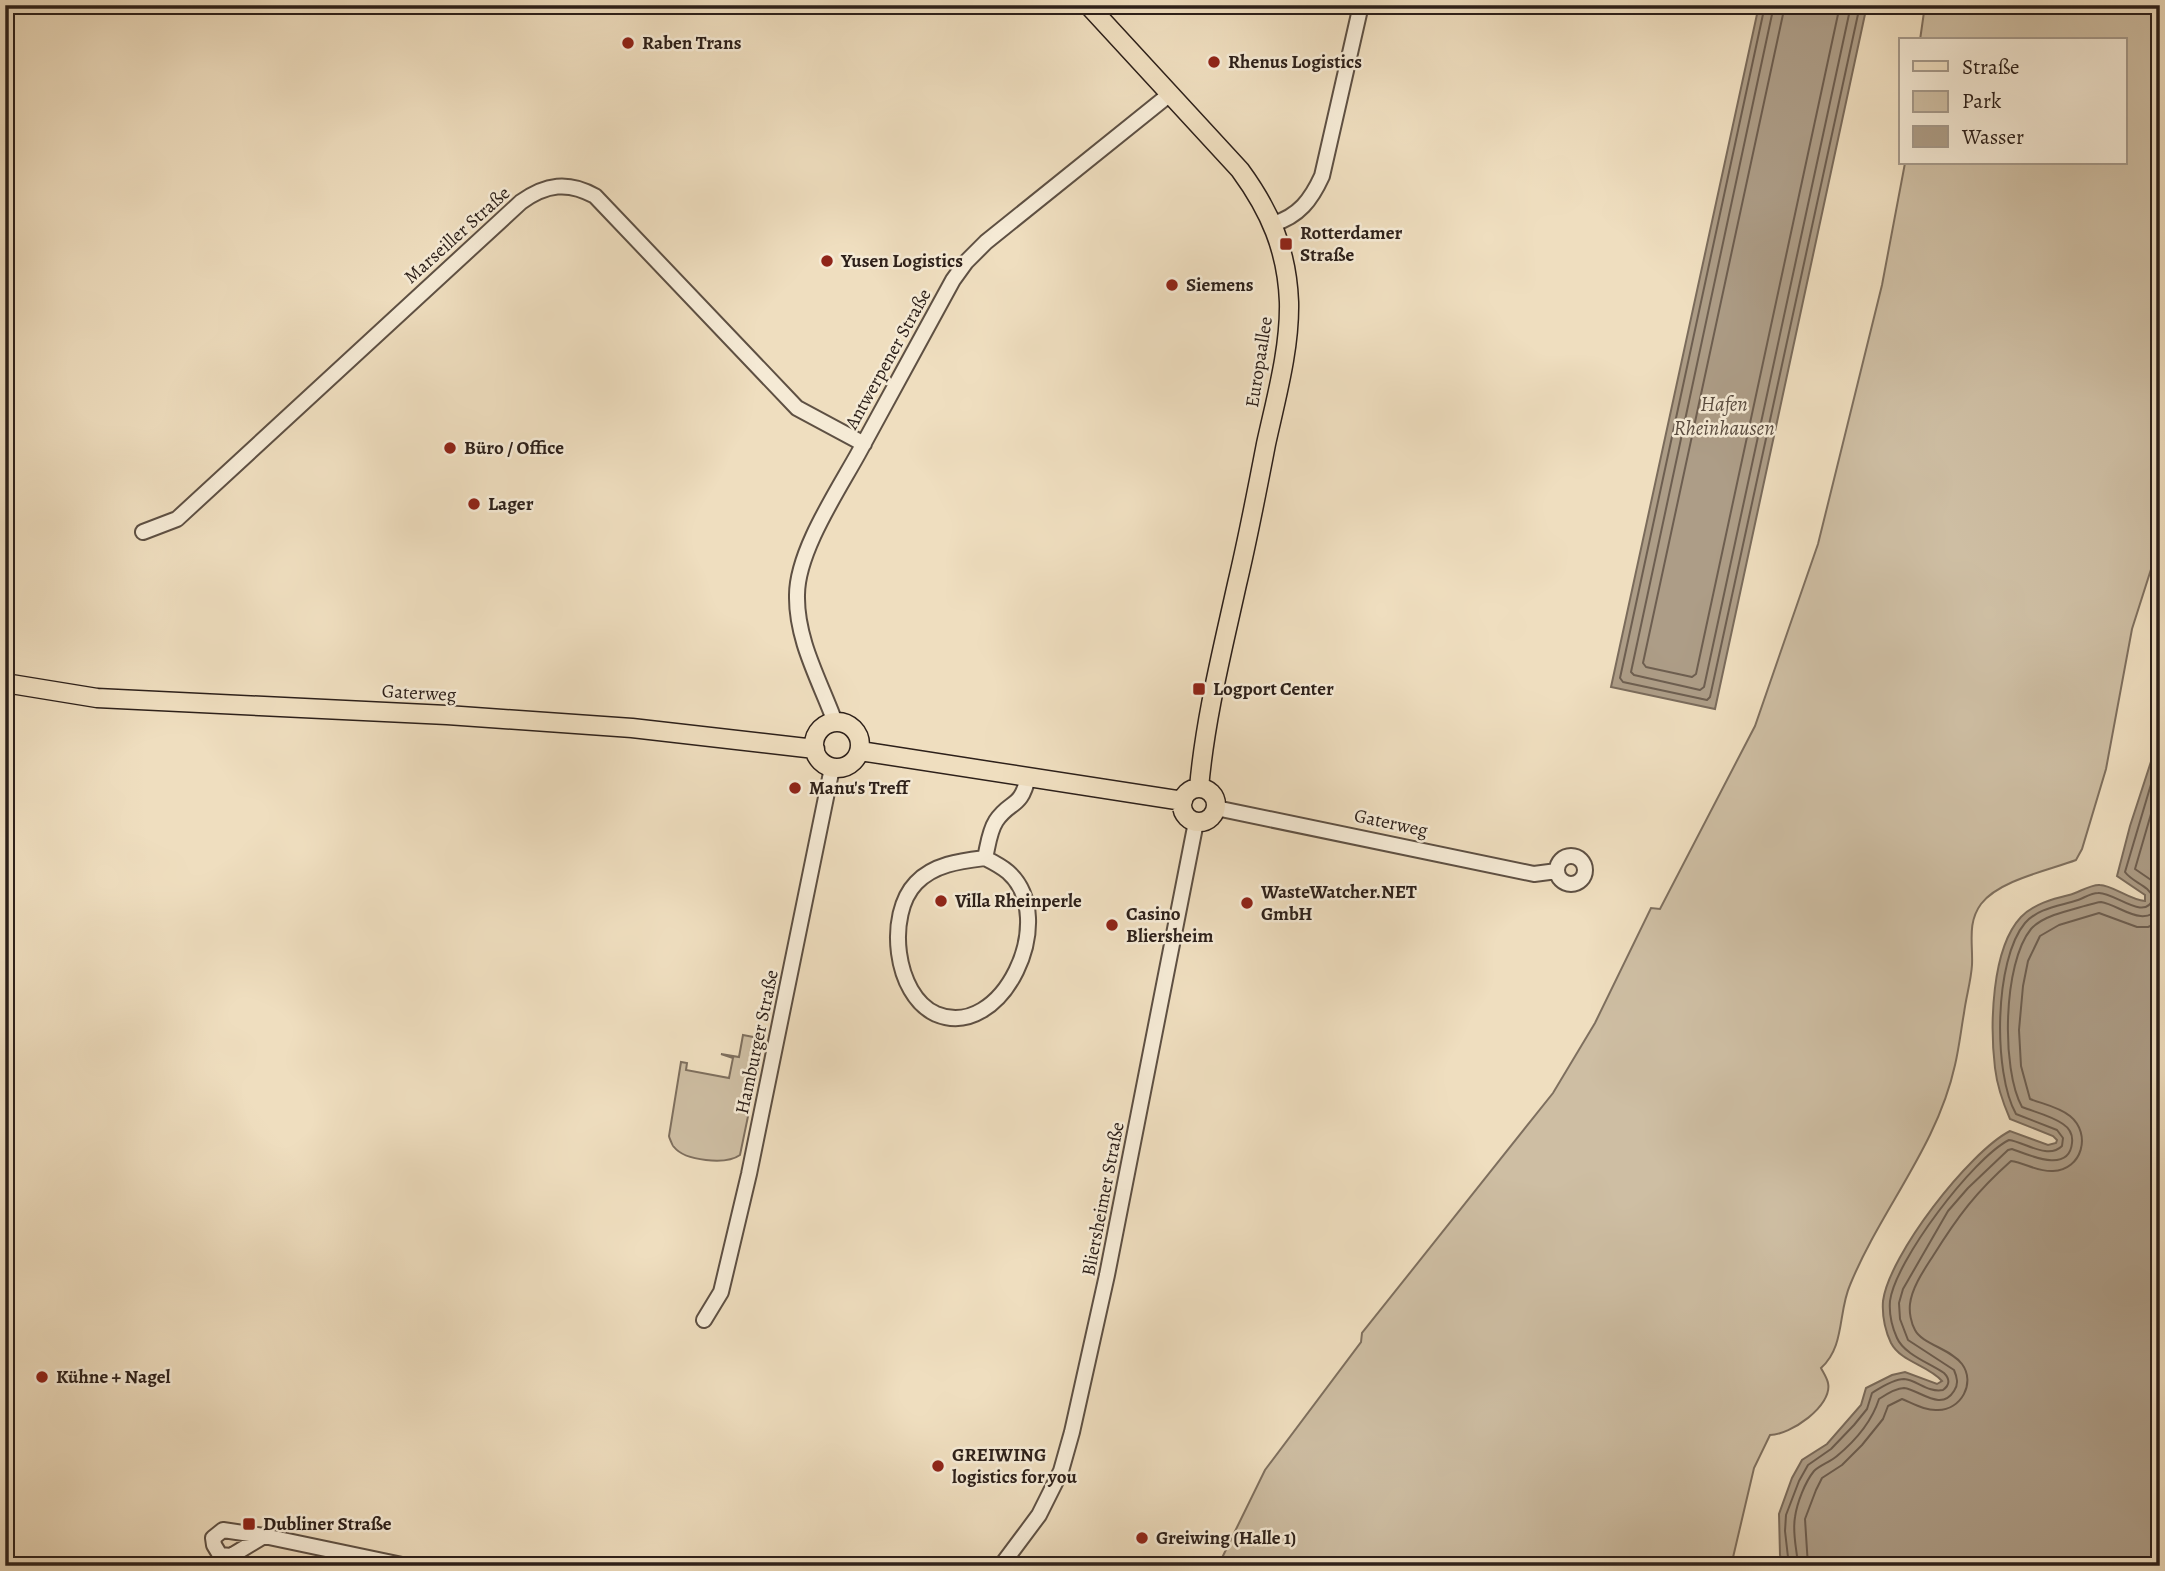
<svg xmlns="http://www.w3.org/2000/svg" width="2165" height="1571" font-family="Alegreya,serif">
  <style>
    .green { fill: #cebea3; stroke: #7e6f5e; stroke-width: 2 }
    .water { fill: #ad9d87; stroke: #7a6b5b; stroke-width: 2 }
    .lines { fill: none; stroke-linecap: round; stroke-linejoin: round }
    .shore { stroke: #6d5e50; stroke-width: 2 }
    .minor-casing { stroke: #5e5043; stroke-width: 18 }
    .major-casing { stroke: #2d201a; stroke-width: 21 }
    .minor { stroke: #f5ead5; stroke-width: 14 }
    .major { stroke: #efdebf; stroke-width: 18 }
    .poi-dot { fill: #8f2418; stroke: #f5ead5; stroke-width: 2.5 }
    .labels { text-anchor: middle; dominant-baseline: central; stroke-width: 5; stroke-linejoin: round; paint-order: stroke }
    .poi-label { font-size: 19px; font-weight: bold; fill: #2d201a; stroke: #f5ead5; text-anchor: start }
    .street-label { font-size: 19px; fill: #2d201a; stroke: #f5ead5 }
    .water-label { font-size: 21px; font-style: italic; fill: #5a4c40; stroke: #f5ead5 }
  </style>
  <rect width="100%" height="100%" fill="#efdebf"/>
  <filter id="stains"><feTurbulence type="fractalNoise" baseFrequency=".00286" numOctaves="4"/><feColorMatrix values="0 0 0 0 .2 0 0 0 0 .09 0 0 0 0 .02 0 0 0 .5 -.17"/></filter>
  <radialGradient id="worn" r=".72"><stop offset=".6" stop-color="#630" stop-opacity="0"/><stop offset="1" stop-color="#630" stop-opacity=".3"/></radialGradient>
  <path class="green" d="M 1925,5 L 2160,5 L 2160,541 L 2132,629 L 2106,769 L 2082,849 L 2076,860 C 2050,870 1999,880 1981,904 C 1967,923 1973,943 1972,965 C 1971,981 1966,997 1964,1013 C 1961,1030 1959,1048 1955,1065 C 1937,1147 1881,1209 1850,1285 C 1838,1312 1845,1347 1821,1368 C 1823,1372 1827,1378 1828,1383 C 1833,1406 1790,1435 1770,1435 L 1754,1468 L 1731,1566 L 1218,1566 L 1265,1470 L 1361,1342 L 1362,1333 L 1553,1093 L 1595,1023 L 1651,908 L 1660,909 L 1755,726 L 1818,544 L 1882,285 L 1905,163 L 2125,163 L 2125,40 L 1920,40 Z
    M 743,1035 L 764,1039 L 740,1155 C 726,1165 685,1161 674,1147 C 673,1147 669,1137 669,1136 L 681,1062 L 687,1063 L 686,1070 L 729,1078 L 733,1058 L 721,1054 L 739,1057 Z"/>
  <path class="water" d="M 1759,5 L 1867,5 L 1715,709 L 1611,687 Z
    M 2160,734 L 2160,1566 L 1783,1566 L 1780,1555 L 1779,1514 L 1792,1478 L 1802,1460 L 1827,1444 L 1861,1405 L 1866,1388 L 1892,1375 L 1905,1372 L 1937,1384 L 1942,1381 C 1928,1365 1901,1362 1891,1343 C 1885,1330 1882,1315 1883,1301 C 1889,1255 1969,1152 2010,1131 L 2048,1145 L 2056,1143 L 2057,1140 L 2053,1136 L 2010,1119 C 2003,1103 1997,1085 1995,1068 C 1990,1026 1991,949 2021,917 C 2034,904 2052,899 2069,895 C 2078,893 2091,884 2100,885 C 2112,885 2130,900 2145,901 L 2145,895 L 2117,876 L 2130,826 Z"/>
  <g class="lines">
    <path class="shore" d="M 1765,5 L 1620,678 L 1623,682 L 1707,700 L 1710,697 L 1860,5
      M 1774,5 L 1631,672 L 1634,675 L 1700,690 L 1704,687 L 1851,5
      M 1785,5 L 1643,663 L 1646,667 L 1692,677 L 1696,674 L 1840,5
      M 2160,783 L 2135,869 L 2154,882 L 2160,889
      M 1789,1566 L 1785,1531 L 1786,1515 L 1799,1481 L 1808,1465 L 1831,1449 L 1854,1425 L 1867,1409 L 1872,1393 C 1880,1388 1893,1379 1904,1379 C 1917,1380 1928,1393 1943,1390 C 1950,1385 1950,1379 1944,1373 C 1929,1363 1904,1354 1897,1338 C 1892,1327 1889,1313 1890,1301 C 1895,1261 1973,1158 2009,1140 C 2025,1142 2048,1160 2062,1146 L 2063,1138 L 2057,1130 L 2016,1114 C 1993,1073 1994,960 2025,923 C 2038,908 2060,906 2078,900 C 2084,898 2091,893 2098,893 C 2113,891 2146,923 2153,898 C 2149,885 2133,883 2125,872 L 2160,754
      M 1798,1566 C 1797,1549 1792,1534 1795,1517 C 1797,1503 1805,1482 1814,1471 C 1820,1465 1830,1462 1837,1456 C 1855,1441 1872,1421 1879,1399 C 1885,1395 1896,1388 1904,1388 C 1920,1390 1941,1412 1954,1391 C 1959,1384 1957,1377 1954,1370 L 1908,1340 L 1900,1319 L 1899,1303 L 1903,1289 L 1948,1211 L 1968,1188 L 2008,1150 L 2012,1149 C 2029,1155 2069,1174 2072,1143 C 2073,1135 2069,1128 2063,1124 C 2052,1116 2035,1112 2022,1107 C 2001,1069 2003,963 2031,929 C 2037,922 2046,918 2054,915 C 2060,913 2097,902 2101,902 C 2120,905 2143,929 2160,907
      M 1808,1566 L 1805,1519 L 1816,1490 L 1822,1478 L 1842,1465 L 1862,1445 L 1883,1419 L 1888,1406 L 1902,1399 C 1914,1404 1926,1411 1938,1410 C 1961,1410 1976,1383 1962,1364 C 1951,1349 1922,1344 1915,1330 C 1911,1323 1909,1312 1910,1304 C 1912,1287 1924,1270 1933,1256 C 1958,1216 1976,1192 2011,1161 C 2025,1163 2038,1172 2053,1171 C 2082,1170 2092,1134 2070,1116 C 2059,1107 2043,1104 2030,1099 L 2021,1066 L 2019,1030 L 2023,986 L 2028,961 L 2040,936 L 2059,925 L 2099,913 L 2137,927 L 2148,927 L 2160,922"/>
    <defs>
      <path id="minor" d="M 1273,224 C 1299,216 1311,200 1322,176 L 1361,5
        M 143,532 L 177,519 L 521,202 C 546,184 568,181 595,196 L 797,408 L 864,444
        M 835,722 C 820,681 796,640 797,595 C 797,552 837,492 858,454 C 890,396 921,338 953,280 L 966,262 L 986,242 L 1170,94
        M 1216,808 L 1534,874 L 1557,871
        M1557 870a14 14 0 1 1 28 0a14 14 0 1 1-28 0Z
        M 985,858 C 993,862 1001,866 1008,872 C 1060,918 1002,1042 936,1014 C 894,995 886,914 916,883 C 934,864 961,861 985,858 Z
        M 985,858 C 988,846 989,832 996,821 C 1010,800 1021,809 1028,777
        M 704,1320 L 721,1292 L 749,1174 L 832,768
        M 264,1536 L 231,1556 L 220,1555 L 214,1545 L 213,1538 L 223,1530 L 264,1536 L 407,1566
        M 1001,1566 L 1039,1515 L 1061,1471 L 1072,1432 L 1107,1275 L 1196,822"/>
      <path id="major" d="M 1088,5 L 1240,170 C 1270,211 1287,250 1289,302 C 1290,349 1276,398 1266,444 C 1257,491 1248,538 1237,584 C 1222,652 1205,719 1199,788
        M 5,683 L 97,698 L 447,715 L 632,728 L 815,749
        M814 745a23 23 0 1 1 46 0a23 23 0 1 1-46 0Z
        M 860,751 L 1183,801
        M1182 805a17 17 0 1 1 34 0a17 17 0 1 1-34 0Z"/>
    </defs>
    <use href="#minor" class="minor-casing"/>
    <use href="#major" class="major-casing"/>
    <use href="#minor" class="minor"/>
    <use href="#major" class="major"/>
  </g>
  <g class="poi-dot">
    <circle cx="628" cy="43" r="7"/>
    <circle cx="1214" cy="62" r="7"/>
    <rect x="1279" y="237" width="14" height="14" rx="3.5"/>
    <circle cx="827" cy="261" r="7"/>
    <circle cx="1172" cy="285" r="7"/>
    <circle cx="450" cy="448" r="7"/>
    <circle cx="474" cy="504" r="7"/>
    <rect x="1192" y="682" width="14" height="14" rx="3.5"/>
    <circle cx="795" cy="788" r="7"/>
    <circle cx="941" cy="901" r="7"/>
    <circle cx="1247" cy="903" r="7"/>
    <circle cx="1112" cy="925" r="7"/>
    <circle cx="42" cy="1377" r="7"/>
    <circle cx="938" cy="1466" r="7"/>
    <rect x="242" y="1517" width="14" height="14" rx="3.5"/>
    <circle cx="1142" cy="1538" r="7"/>
  </g>
  <g class="labels">
    <g class="poi-label">
      <text x="642" y="43">Raben Trans</text>
      <text x="1228" y="62">Rhenus Logistics</text>
      <text x="1300" y="233">Rotterdamer<tspan x="1300" dy="22">Straße</tspan></text>
      <text x="841" y="261">Yusen Logistics</text>
      <text x="1186" y="285">Siemens</text>
      <text x="464" y="448">Büro / Office</text>
      <text x="488" y="504">Lager</text>
      <text x="1213" y="689">Logport Center</text>
      <text x="809" y="788">Manu's Treff</text>
      <text x="1261" y="892">WasteWatcher.NET<tspan x="1261" dy="22">GmbH</tspan></text>
      <text x="955" y="901">Villa Rheinperle</text>
      <text x="1126" y="914">Casino<tspan x="1126" dy="22">Bliersheim</tspan></text>
      <text x="56" y="1377">Kühne + Nagel</text>
      <text x="952" y="1455">GREIWING<tspan x="952" dy="22">logistics for you</tspan></text>
      <text x="263" y="1524">Dubliner Straße</text>
      <text x="1156" y="1538">Greiwing (Halle 1)</text>
    </g>
    <g class="street-label">
      <text transform="translate(457 235) rotate(-42)">Marseiller Straße</text>
      <text transform="translate(888 359) rotate(-61)">Antwerpener Straße</text>
      <text transform="translate(1259 362) rotate(-81)">Europaallee</text>
      <text transform="translate(419 693) rotate(3)">Gaterweg</text>
      <text transform="translate(1391 823) rotate(12)">Gaterweg</text>
      <text transform="translate(757 1042) rotate(-78)">Hamburger Straße</text>
      <text transform="translate(1103 1199) rotate(-79)">Bliersheimer Straße</text>
    </g>
    <g class="water-label">
      <text x="1724" y="404">Hafen<tspan x="1724" dy="24">Rheinhausen</tspan></text>
    </g>
  </g>
  <rect width="2165" height="1571" fill="none" stroke="#efdebf" stroke-width="28"/>
  <rect x="7" y="7" width="2151" height="1557" fill="none" stroke="#2d201a" stroke-width="3.5"/>
  <rect x="14" y="14" width="2137" height="1543" fill="none" stroke="#2d201a" stroke-width="2"/>
  <rect x="1899" y="38" width="228" height="126" fill="#f5ead5" stroke="#a5998a" stroke-width="2"/>
  <rect x="1913" y="61" width="35" height="10" fill="#efdebf" stroke="#a5998a" stroke-width="2"/>
  <text x="1962" y="74" font-size="21" fill="#2d201a">Straße</text>
  <rect x="1913" y="91" width="35" height="21" fill="#cebea3" stroke="#a5998a" stroke-width="2"/>
  <text x="1962" y="108" font-size="21" fill="#2d201a">Park</text>
  <rect x="1913" y="126" width="35" height="21" fill="#ad9d87" stroke="#a5998a" stroke-width="2"/>
  <text x="1962" y="144" font-size="21" fill="#2d201a">Wasser</text>
  <rect width="100%" height="100%" filter="url(#stains)"/>
  <rect width="100%" height="100%" fill="url(#worn)"/>
</svg>
